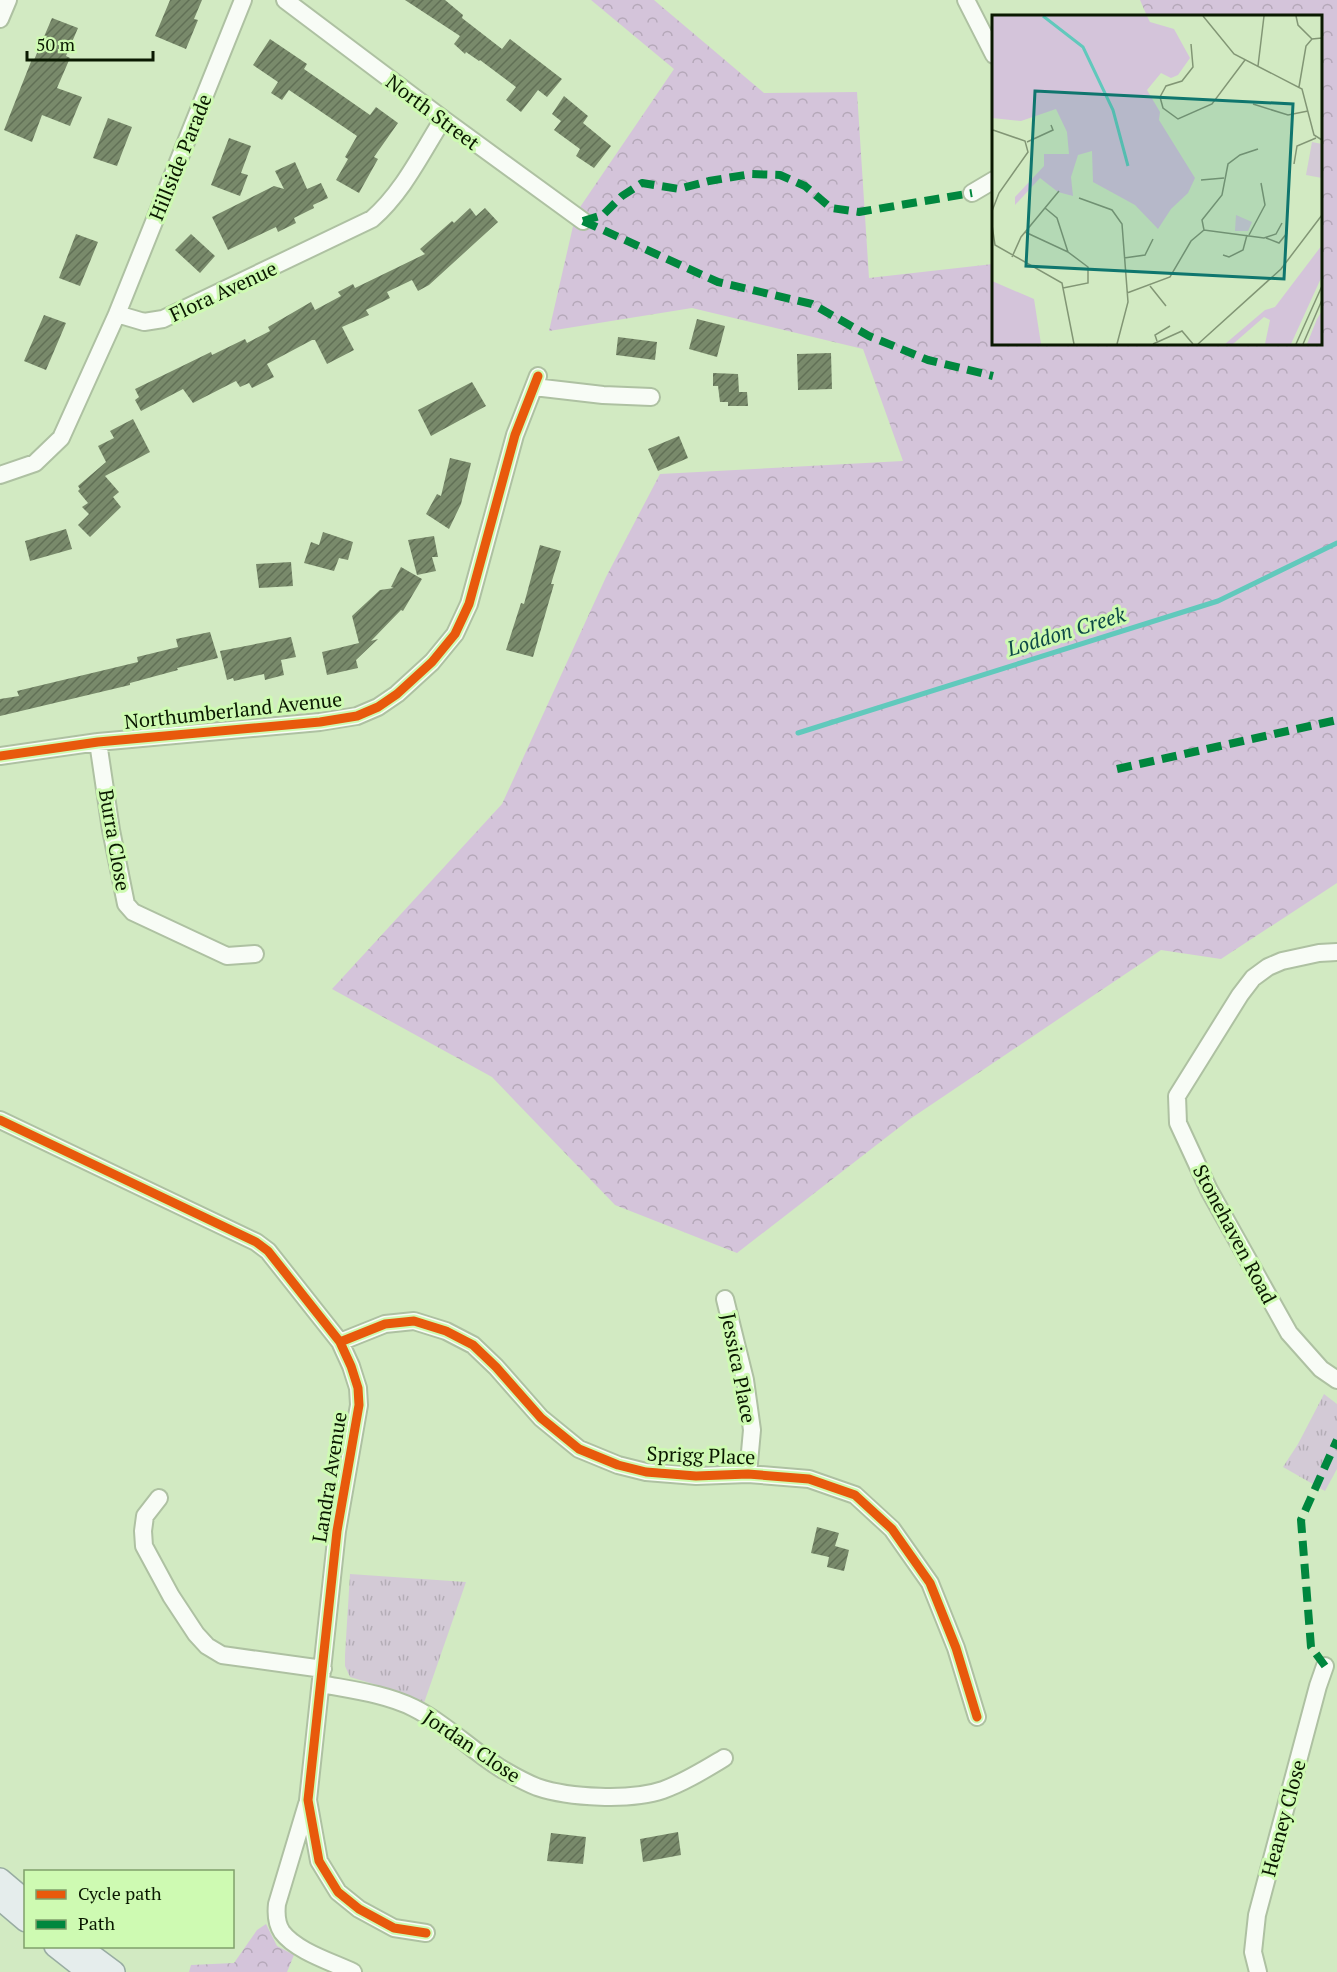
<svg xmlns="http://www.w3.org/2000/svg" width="1337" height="1972" font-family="'PT Serif',serif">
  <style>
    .grass { fill: url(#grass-tufts) }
    .forest { fill: url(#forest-crowns) }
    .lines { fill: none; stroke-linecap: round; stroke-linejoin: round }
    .stream { stroke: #61c9bc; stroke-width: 5 }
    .building { fill: url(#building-hatch) }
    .minor-casing { stroke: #aec1a2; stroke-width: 20 }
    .major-casing { stroke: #98aca2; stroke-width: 24 }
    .minor { stroke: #f8fcf6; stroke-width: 16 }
    .major { stroke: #e5edec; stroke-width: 21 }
    .quiet { stroke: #00873e; stroke-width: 8; stroke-dasharray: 15 8; stroke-linecap: butt }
    .cycleway-casing { stroke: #cefab2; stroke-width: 13 }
    .cycleway { stroke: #e8590c; stroke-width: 9 }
    .labels { text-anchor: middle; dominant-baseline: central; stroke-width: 6; stroke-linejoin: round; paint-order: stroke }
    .street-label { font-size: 20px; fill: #0a1901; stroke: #cefab2 }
    .water-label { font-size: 21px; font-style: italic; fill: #0d4847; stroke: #cefab2 }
    .inset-river { fill: none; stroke: #61c9bc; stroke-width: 3 }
    .inset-road { fill: none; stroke: #829675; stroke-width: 1.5 }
    .view { fill: #0f766e; fill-opacity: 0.15; stroke: #0f766e; stroke-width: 3 }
    .inset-edge { fill: none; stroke: #0a1901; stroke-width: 3 }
  </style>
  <defs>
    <pattern id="grass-tufts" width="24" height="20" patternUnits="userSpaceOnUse" patternTransform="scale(1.5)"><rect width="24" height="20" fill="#d3cad6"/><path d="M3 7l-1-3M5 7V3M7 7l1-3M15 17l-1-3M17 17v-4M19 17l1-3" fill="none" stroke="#b4adb6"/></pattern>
    <pattern id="forest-crowns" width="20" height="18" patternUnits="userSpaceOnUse" patternTransform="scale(1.5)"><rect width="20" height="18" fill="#d4c4da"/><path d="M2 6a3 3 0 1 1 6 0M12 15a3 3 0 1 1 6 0" fill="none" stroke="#b5a8b9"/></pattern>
    <pattern id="building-hatch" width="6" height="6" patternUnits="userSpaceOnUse" patternTransform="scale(1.5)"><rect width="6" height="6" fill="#798a6b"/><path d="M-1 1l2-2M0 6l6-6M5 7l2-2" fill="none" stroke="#617056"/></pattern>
  </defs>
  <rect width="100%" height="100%" fill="#d2eac2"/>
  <path class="grass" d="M 1324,1394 L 1337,1404 L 1337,1469 L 1325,1491 L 1283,1467 L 1298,1444 Z
    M 350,1574 L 466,1582 L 424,1703 L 400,1692 L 350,1677 L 345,1666 L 345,1655 Z"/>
  <path class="forest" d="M 591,0 L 654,0 L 764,93 L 857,92 L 869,278 L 993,264 L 994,344 L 1320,344 L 1320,16 L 1147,16 L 1140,0 L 1337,0 L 1337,883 L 1221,959 L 1161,950 L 910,1119 L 737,1253 L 615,1205 L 492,1077 L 332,989 L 502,804 L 606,577 L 660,474 L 903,461 L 863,349 L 692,308 L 549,331 L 576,213 L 674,69 Z
    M 266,1924 L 277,1946 L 294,1955 L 287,1972 L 189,1972 L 191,1965 L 234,1963 L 257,1930 Z"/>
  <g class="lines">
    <path class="stream" d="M 798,733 L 1218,601 L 1337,543"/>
  </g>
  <path class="building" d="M 170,0 L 202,0 L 194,19 L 198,20 L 186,49 L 155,36 Z
    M 405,0 L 445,0 L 463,15 L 462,18 L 502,49 L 510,39 L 562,79 L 547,97 L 538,90 L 521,112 L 506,100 L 516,87 L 480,60 L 479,61 L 466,52 L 465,54 L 454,44 L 460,36 Z
    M 52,18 L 78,28 L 66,56 L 70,58 L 57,88 L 82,97 L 70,126 L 42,115 L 32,142 L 4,130 L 32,59 L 34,60 Z
    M 270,39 L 307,64 L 304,69 L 370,115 L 376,107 L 398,123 L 374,157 L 378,159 L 359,193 L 336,180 L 348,159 L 345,157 L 357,136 L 289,90 L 282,100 L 271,93 L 278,82 L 253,65 Z
    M 564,96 L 588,116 L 583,123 L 611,146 L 594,168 L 576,156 L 580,149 L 554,130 L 561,121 L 552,114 Z
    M 108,118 L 132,127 L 117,166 L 93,158 Z
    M 229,138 L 251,146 L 241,173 L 248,175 L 240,196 L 211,185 Z
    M 295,162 L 307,189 L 321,183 L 328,198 L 313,205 L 314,208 L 294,218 L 296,223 L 278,232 L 276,227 L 228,250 L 212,217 L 274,186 L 284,189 L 275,171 Z
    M 470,208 L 476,216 L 485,208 L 498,222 L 429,285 L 418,291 L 412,280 L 387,292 L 390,298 L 366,310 L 369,315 L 342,327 L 354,350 L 327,364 L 315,340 L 312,340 L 267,364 L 274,377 L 252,388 L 249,383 L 240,387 L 236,381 L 193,403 L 183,389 L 141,411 L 135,400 L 139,397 L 135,389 L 211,352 L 212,355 L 245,339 L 247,343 L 270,331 L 268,327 L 311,302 L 315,310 L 341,296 L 338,292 L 353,284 L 355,288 L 425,254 L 420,249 L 452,221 L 454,223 Z
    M 76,234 L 98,242 L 80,286 L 59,278 Z
    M 191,234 L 215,256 L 200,273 L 175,250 Z
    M 44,315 L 66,323 L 46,370 L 24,361 Z
    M 697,319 L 725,326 L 717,357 L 689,349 Z
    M 618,337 L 657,342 L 655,360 L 616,355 Z
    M 831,353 L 832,389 L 798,390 L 797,354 Z
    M 713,373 L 738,374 L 739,392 L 747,392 L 748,406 L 728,406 L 728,402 L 720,402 L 718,386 L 713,386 Z
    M 472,382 L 486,406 L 431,436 L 418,410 Z
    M 133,419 L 150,452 L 105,476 L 119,492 L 113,497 L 121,507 L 90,537 L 78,525 L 89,514 L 82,507 L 88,503 L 78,491 L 80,489 L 78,486 L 106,462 L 98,446 L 114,438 L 110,431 Z
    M 679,436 L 688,458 L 658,471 L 648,449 Z
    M 450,458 L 471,463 L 461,504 L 449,529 L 426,514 L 437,494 L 441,496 Z
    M 66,529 L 72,549 L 30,561 L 25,541 Z
    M 323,532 L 353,542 L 348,560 L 339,558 L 334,571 L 304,563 L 311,542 L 319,545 Z
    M 434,536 L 438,557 L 432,557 L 436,571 L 417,575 L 408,540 Z
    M 540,545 L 561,551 L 551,584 L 554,584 L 533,657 L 506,650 L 521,603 L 524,604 Z
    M 291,562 L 293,586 L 259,588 L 256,564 Z
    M 401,567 L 422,579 L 403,611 L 401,610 L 371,641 L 378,639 L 356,660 L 358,668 L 327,675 L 322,652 L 359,643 L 352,616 L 380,590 L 394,588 L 391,587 Z
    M 210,632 L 218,658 L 177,668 L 178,670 L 130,683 L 130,685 L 0,716 L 0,699 L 19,696 L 17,691 L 138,662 L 137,657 L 178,647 L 176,639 Z
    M 291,637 L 296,657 L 281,660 L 284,675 L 265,680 L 264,674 L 234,681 L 233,678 L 227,680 L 220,651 Z
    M 817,1527 L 839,1533 L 835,1546 L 849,1550 L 844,1571 L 827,1567 L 829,1557 L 811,1553 Z
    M 678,1832 L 681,1855 L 643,1862 L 640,1839 Z
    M 551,1833 L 586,1837 L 583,1864 L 547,1861 Z"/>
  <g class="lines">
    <defs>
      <path id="minor" d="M 285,0 L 443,119 L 583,221
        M 966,0 L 994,55
        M 0,19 L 8,0
        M 972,193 L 994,180
        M 117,314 L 243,0
        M 534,387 L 603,395 L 651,397
        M 0,475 L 35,463 L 61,438 L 117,314 L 144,322 L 163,319 L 372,219 C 403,192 421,154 443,119
        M 98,742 L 111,830 L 126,904 L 133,912 L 227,956 L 255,954
        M 0,756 L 98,742 L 320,722 L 357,716 L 378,707 L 397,694 L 432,662 L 455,634 L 469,604 L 515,435 L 538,376
        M 1337,952 L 1319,953 L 1282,961 L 1268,967 L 1253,978 L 1240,995 L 1177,1096 L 1178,1123 L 1209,1190 L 1289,1333 L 1321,1369 L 1337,1380
        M 0,1120 L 256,1242 L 268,1251 L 340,1342 L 351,1366 L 358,1388 L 359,1405 L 337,1531 L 308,1800 L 319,1861 L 338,1892 L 359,1909 L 394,1928 L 426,1933
        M 725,1299 L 745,1380 L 752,1430 L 748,1474
        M 340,1342 L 385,1324 L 414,1321 L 446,1331 L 473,1345 L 496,1367 L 541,1418 L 579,1449 L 618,1465 L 646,1472 L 696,1476 L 748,1474 L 809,1479 L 855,1495 L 892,1529 L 930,1583 L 956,1648 L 977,1717
        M 159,1498 L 145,1516 L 143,1531 L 144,1546 L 171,1596 L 196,1634 L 207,1646 L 222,1655 L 323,1669
        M 321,1684 C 352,1690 386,1694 414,1708 C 446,1724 470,1749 500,1768 C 512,1775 524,1782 537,1787 C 569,1798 631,1801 663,1790 C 685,1782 704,1770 724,1758
        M 307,1804 L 277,1904 C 276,1913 276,1923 282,1932 C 296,1951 332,1962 353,1972
        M 1258,1972 L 1253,1952 L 1257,1915 L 1318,1686 L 1325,1666"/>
      <path id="major" d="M 0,1879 L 26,1901
        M 0,1899 L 26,1921
        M 55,1946 L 88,1972
        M 79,1946 L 114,1972"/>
    </defs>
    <use href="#minor" class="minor-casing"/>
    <use href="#major" class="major-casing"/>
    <use href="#minor" class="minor"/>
    <use href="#major" class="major"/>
    <path class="quiet" d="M 583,221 L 718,282 L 812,304 L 869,336 L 928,360 L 993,376
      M 583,221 L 603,215 L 622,196 L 642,183 L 679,189 L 709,181 L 751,174 L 780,175 L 805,186 L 831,208 L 859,212 L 972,193
      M 1117,769 L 1337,720
      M 1325,1666 L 1311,1647 L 1301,1520 L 1337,1440"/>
    <defs>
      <path id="cycleway" d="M 0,756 L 98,742 L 320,722 L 357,716 L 378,707 L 397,694 L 432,662 L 455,634 L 469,604 L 515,435 L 538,376
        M 0,1120 L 256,1242 L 268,1251 L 340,1342 L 351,1366 L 358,1388 L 359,1405 L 337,1531 L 308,1800 L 319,1861 L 338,1892 L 359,1909 L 394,1928 L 426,1933
        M 340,1342 L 385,1324 L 414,1321 L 446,1331 L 473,1345 L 496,1367 L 541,1418 L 579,1449 L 618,1465 L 646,1472 L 696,1476 L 748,1474 L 809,1479 L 855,1495 L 892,1529 L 930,1583 L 956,1648 L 977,1717"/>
    </defs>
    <use href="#cycleway" class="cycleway-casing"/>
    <use href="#cycleway" class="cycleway"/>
  </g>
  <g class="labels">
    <g class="street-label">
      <text transform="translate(433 112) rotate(37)">North Street</text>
      <text transform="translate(180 157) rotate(-68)">Hillside Parade</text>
      <text transform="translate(223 291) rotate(-25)">Flora Avenue</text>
      <text transform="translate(233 710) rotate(-6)">Northumberland Avenue</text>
      <text transform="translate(115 840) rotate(80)">Burra Close</text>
      <text transform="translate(1235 1234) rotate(62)">Stonehaven Road</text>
      <text transform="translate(739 1368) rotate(79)">Jessica Place</text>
      <text transform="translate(701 1455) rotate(2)">Sprigg Place</text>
      <text transform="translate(329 1477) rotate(-81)">Landra Avenue</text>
      <text transform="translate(472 1746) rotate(34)">Jordan Close</text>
      <text transform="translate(1283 1818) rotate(-75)">Heaney Close</text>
    </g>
    <g class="water-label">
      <text transform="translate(1066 631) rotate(-17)">Loddon Creek</text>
    </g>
  </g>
  <g transform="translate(992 15)">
    <rect width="330" height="330" fill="#d2eac2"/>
    <path d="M 320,127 L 330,129 L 330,163 L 314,160 ZM 244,200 L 260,207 L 256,216 L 243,216 Z" fill="#d3cad6"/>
    <path d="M 0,1 L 155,1 L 158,7 L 182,14 L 198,43 L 186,60 L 179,63 L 169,58 L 155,75 L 168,97 L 167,105 L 203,163 L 196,178 L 179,194 L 166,214 L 143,190 L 101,167 L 100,136 L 86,140 L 79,162 L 81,181 L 66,177 L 48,163 L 23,190 L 23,182 L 52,151 L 52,139 L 77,139 L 75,117 L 64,94 L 29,106 L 0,103 ZM 330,230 L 330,261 L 299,329 L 273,329 L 278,305 L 272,302 L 241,329 L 233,329 L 273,295 L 283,292 ZM 0,266 L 42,284 L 49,329 L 0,329 ZM 330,296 L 330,329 L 315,329 L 325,304 Z" fill="#d4c4da"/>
    <path class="inset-river" d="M 51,1 L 91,32 L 121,95 L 136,151"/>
    <path class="inset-road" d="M 211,1 L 242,39 L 310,74 L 322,120 L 330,125M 304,1 L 306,10 L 320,24M 199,29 L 201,52 L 190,66 L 174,71 L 168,82 L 171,93 L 186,104 L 220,89 L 253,45M 266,51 L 272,1M 307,72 L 314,31 L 320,24 L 330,23M 261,89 L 296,100 L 316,96M 35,127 L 61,115 L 59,110M 302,149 L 305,131 L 324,123M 209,165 L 232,163M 87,183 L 120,195 L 130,209 L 136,287 L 125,329M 53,193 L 65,203 L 76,237 L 96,252 L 96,268 L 71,273M 0,196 L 7,178 L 36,137 L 33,126 L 1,115M 0,210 L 3,230 L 70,268 L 82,329M 212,215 L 210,205 L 230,180 L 236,149 L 248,140 L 266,134M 33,217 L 76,237M 257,220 L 273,190 L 269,168M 274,223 L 287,228 L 295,218M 231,240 L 237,242 L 251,235 L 255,220M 20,242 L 29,222 L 67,176M 132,243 L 153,240 L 161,224M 158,271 L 174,291M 135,278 L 178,262 L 199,226 L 212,215 L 272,223 L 284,219 L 290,208M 165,326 L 163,320 L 178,311M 161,329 L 190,316 L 201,329M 206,329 L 289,254 L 330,200M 304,329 L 330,271M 311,329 L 330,285"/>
    <path class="view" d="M 43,76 L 301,89 L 292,264 L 34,251 Z"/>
    <rect width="330" height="330" class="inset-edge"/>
  </g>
  <rect x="24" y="1870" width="210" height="78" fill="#cefab2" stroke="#80a06b" stroke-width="1.5"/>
  <rect x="36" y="1890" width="30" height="9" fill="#e8590c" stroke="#80a06b" stroke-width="1.5"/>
  <text x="78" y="1900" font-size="18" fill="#0a1901">Cycle path</text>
  <rect x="36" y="1920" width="30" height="9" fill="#00873e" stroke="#80a06b" stroke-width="1.5"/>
  <text x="78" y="1930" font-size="18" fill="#0a1901">Path</text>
  <path d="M27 51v9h126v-9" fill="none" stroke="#0a1901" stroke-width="3"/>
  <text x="36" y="51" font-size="18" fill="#0a1901" stroke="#cefab2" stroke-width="4.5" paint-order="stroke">50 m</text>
</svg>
